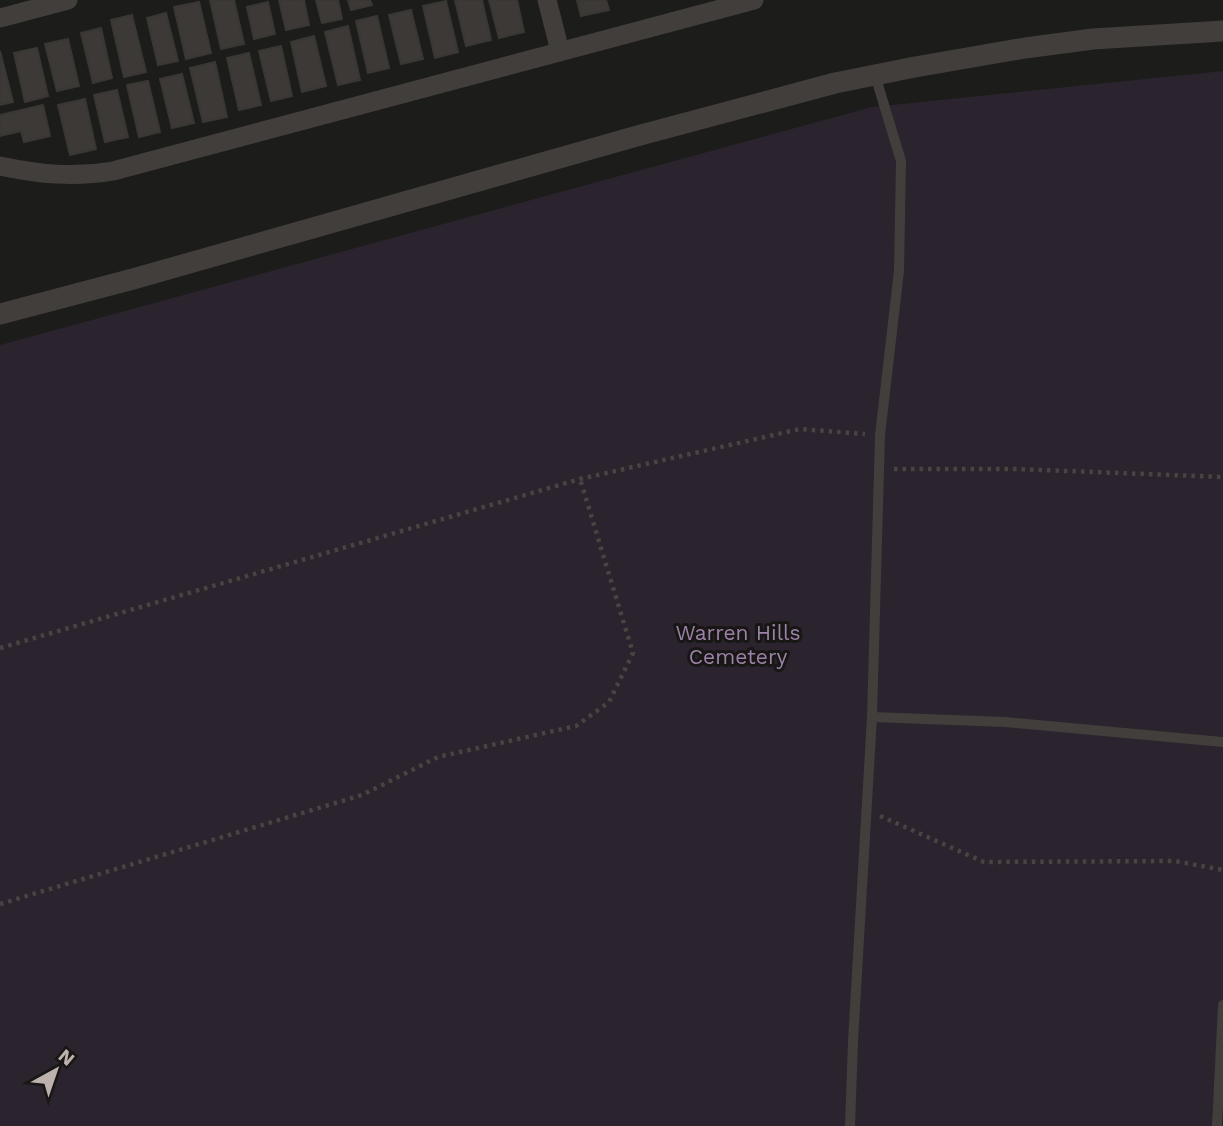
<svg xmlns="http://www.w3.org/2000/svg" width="1223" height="1126" font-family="'Work Sans',sans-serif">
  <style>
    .green { fill: #2b232d }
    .building { fill: #3c3937; stroke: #393734; stroke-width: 2 }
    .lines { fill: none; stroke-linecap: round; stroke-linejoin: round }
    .path { stroke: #494341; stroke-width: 4.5; stroke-dasharray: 3.5 5; stroke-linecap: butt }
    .service { stroke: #423e3b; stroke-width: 10 }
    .minor { stroke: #423e3b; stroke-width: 19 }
    .tertiary { stroke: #423e3b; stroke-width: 21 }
    .labels { text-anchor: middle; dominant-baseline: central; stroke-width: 6; stroke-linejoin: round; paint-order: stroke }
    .park-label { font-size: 21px; fill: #9c82a8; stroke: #181715 }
  </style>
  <rect width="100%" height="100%" fill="#1c1c1a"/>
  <path class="green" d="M 1223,71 L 1223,1126 L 0,1126 L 0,345 L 872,107 Z"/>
  <path class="building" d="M 210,0 L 234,0 L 244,44 L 221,49 Z
    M 279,0 L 304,0 L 309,25 L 286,30 Z
    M 316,0 L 338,0 L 342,19 L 322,23 Z
    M 348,0 L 370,0 L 372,5 L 351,10 Z
    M 455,0 L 482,0 L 491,40 L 466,46 Z
    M 489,0 L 517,0 L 524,32 L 499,38 Z
    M 577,0 L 606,0 L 609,10 L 581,16 Z
    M 446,1 L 458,52 L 435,58 L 423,6 Z
    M 199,2 L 211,53 L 186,59 L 174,7 Z
    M 268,2 L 275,34 L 254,39 L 247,7 Z
    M 411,10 L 423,59 L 401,64 L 389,15 Z
    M 166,13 L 178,61 L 158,65 L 147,18 Z
    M 132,15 L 146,72 L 124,77 L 111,20 Z
    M 377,16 L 389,68 L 368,73 L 356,21 Z
    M 348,26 L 360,80 L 338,85 L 325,32 Z
    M 101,28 L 112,78 L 93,83 L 81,33 Z
    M 314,36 L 326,86 L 302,92 L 291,42 Z
    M 68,39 L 79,86 L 57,91 L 45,44 Z
    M 281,46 L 292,96 L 271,101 L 259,51 Z
    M 37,48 L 48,96 L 25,102 L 14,53 Z
    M 0,51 L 13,102 L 0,105 Z
    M 249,53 L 261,105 L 239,110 L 227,58 Z
    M 215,62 L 227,117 L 203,122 L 190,68 Z
    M 182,74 L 194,123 L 172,128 L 160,79 Z
    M 148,81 L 160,132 L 139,137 L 127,85 Z
    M 117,90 L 128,137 L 105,142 L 94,95 Z
    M 85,99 L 96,149 L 70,155 L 58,105 Z
    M 43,105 L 50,136 L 24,142 L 21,131 L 0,136 L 0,115 Z"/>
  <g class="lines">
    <path class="path" d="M 894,469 L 1015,469 L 1223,477
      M 0,648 L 580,479 L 800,429 L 865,434
      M 880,816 L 984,862 L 1175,861 L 1223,870
      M 0,904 L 362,795 L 438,757 L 576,726 L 609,702 L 633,653 L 580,479"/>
    <path class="service" d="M 872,717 L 1005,722 L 1223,742
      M 850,1126 L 853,1041 L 872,717 L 880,435 L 899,271 L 901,161 L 875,75
      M 1217,1126 L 1223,1005"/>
    <path class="minor" d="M 547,0 L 560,51
      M 0,18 L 68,0
      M 0,166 C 39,174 73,178 113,171 L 754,0"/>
    <path class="tertiary" d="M 0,314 L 133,279 L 637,136 L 835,83 L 915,67 L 1025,48 L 1093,39 L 1223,31"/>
  </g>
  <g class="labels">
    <g class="park-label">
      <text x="738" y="632">Warren Hills<tspan x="738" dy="24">Cemetery</tspan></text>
    </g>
  </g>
  <g transform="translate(56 1070) rotate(40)" stroke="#181715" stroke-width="5" paint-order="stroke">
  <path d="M0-5L12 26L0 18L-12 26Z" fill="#bcb1ac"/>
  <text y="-10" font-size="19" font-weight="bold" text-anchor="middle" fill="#bcb1ac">N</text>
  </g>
</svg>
